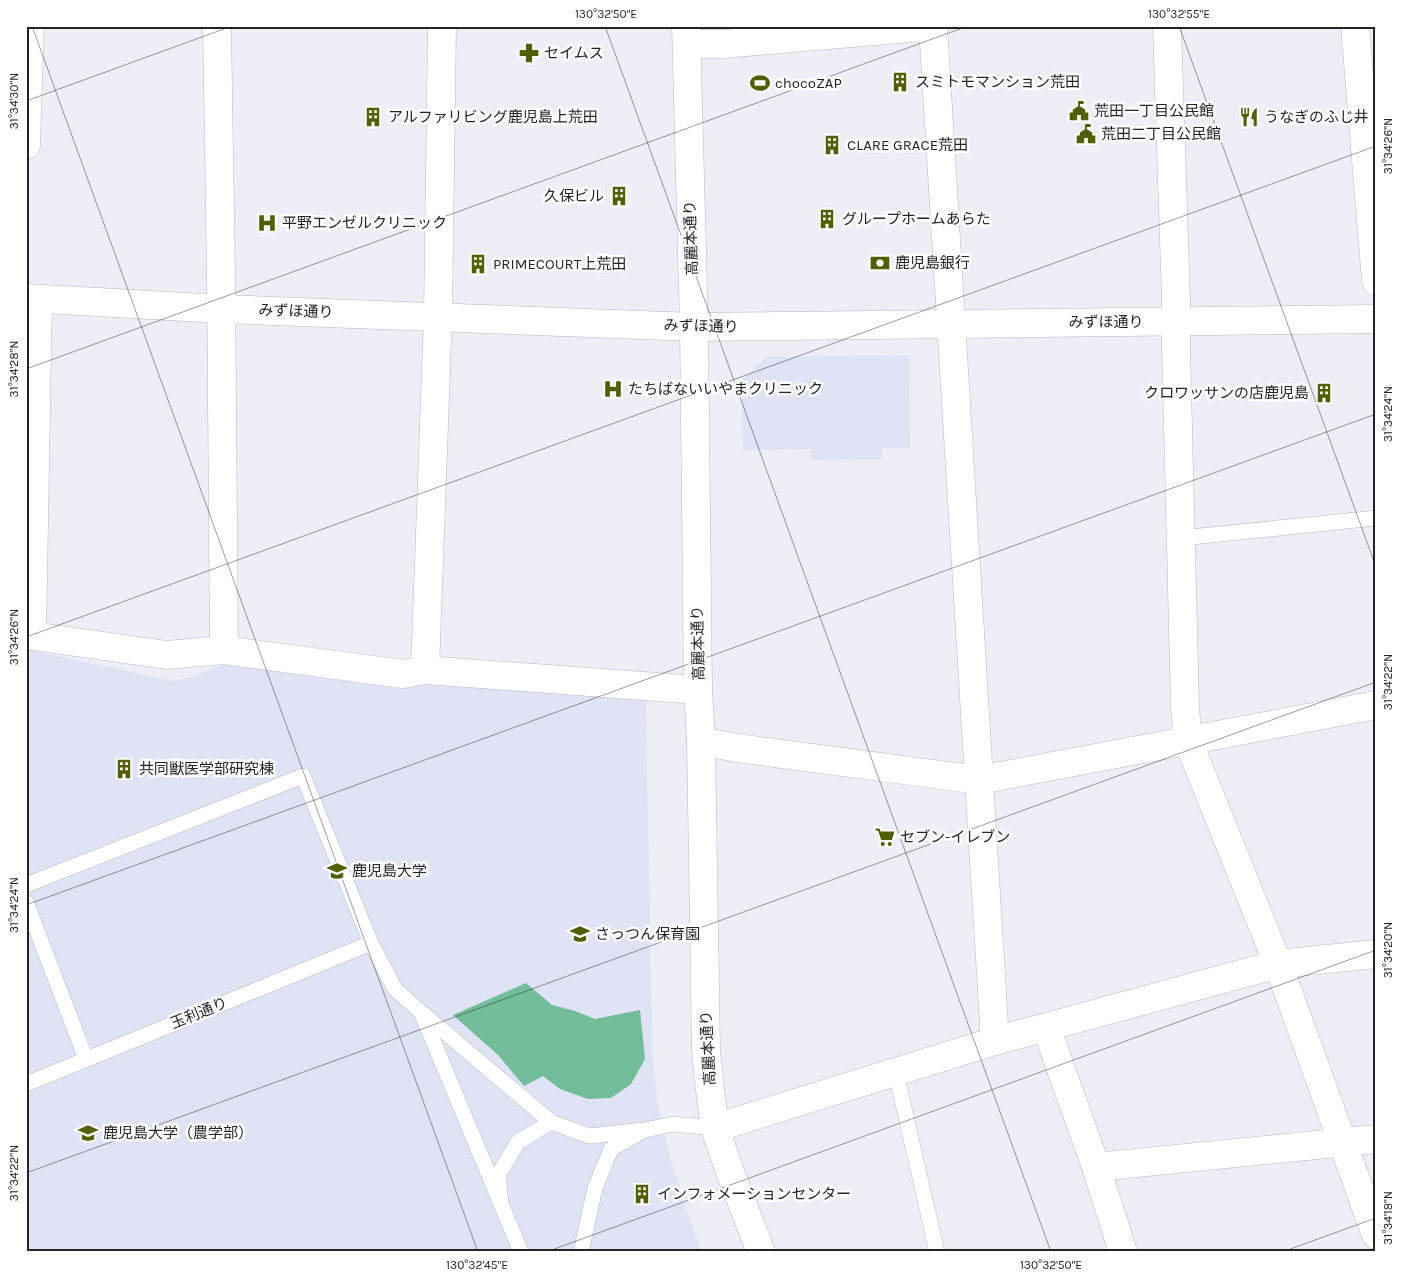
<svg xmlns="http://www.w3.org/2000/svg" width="1402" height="1278" font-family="Karla,'Noto Sans JP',sans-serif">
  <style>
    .built { fill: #dfe3f3 }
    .forest { fill: #72be9a }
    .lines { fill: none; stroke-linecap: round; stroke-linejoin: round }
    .service-casing { stroke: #b7b9c1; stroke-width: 16 }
    .minor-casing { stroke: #b7b9c1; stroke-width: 29 }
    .tertiary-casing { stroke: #b7b9c1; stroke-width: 29 }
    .service { stroke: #fff; stroke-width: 15 }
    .minor { stroke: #fff; stroke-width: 28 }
    .tertiary { stroke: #fff; stroke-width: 28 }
    .ticks { fill: none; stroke: #222326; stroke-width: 1; stroke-opacity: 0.45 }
    .labels { text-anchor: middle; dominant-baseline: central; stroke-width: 5; stroke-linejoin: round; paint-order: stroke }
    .poi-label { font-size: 15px; fill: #222326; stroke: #fff; text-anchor: start }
    .street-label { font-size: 15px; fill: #222326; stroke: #fff }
    .neatline { fill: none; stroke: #222326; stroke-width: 2 }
    .ticks-label { font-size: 12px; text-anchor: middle; fill: #222326 }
  </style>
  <rect width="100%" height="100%" fill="#edeff7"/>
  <path class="built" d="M 909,355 L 910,448 L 882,448 L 882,459 L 811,460 L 811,449 L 743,450 L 742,380 L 766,357 Z
    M 26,649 L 173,681 L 191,677 L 224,664 L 405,684 L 646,698 L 652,1045 L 657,1101 L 670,1157 L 685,1206 L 702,1252 L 26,1252 Z"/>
  <path class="forest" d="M 526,983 L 552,1005 L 575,1011 L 595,1019 L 640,1010 L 645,1059 L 631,1084 L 611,1098 L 588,1099 L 560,1089 L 543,1076 L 524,1086 L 498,1055 L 453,1015 Z"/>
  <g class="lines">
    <defs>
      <path id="service" d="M 1181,538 L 1376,518
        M 26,885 L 303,776 L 371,943 L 395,989 L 421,1012 L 551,1122 L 589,1136 L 645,1130 L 673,1124 L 715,1128
        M 26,902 L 86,1059
        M 422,1014 L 501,1204
        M 896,1073 L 937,1252
        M 26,1084 L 371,943
        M 521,1252 L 501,1204 L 498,1175 L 518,1142 L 551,1122
        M 581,1252 L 595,1188 L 611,1149 L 639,1133"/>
      <path id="minor" d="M 217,26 L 221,274 L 224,650
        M 933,26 L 995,1041
        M 1167,26 L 1176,299 L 1176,347 L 1185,708 L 1188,741 L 1278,964 L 1376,1235
        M 1355,26 L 1376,281
        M 687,44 L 723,44 L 934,26
        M 26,145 L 30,26
        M 26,635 L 167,655 L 224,650 L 403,674 L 425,670 L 698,690
        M 32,635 L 38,299
        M 425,670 L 438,316 L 442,26
        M 701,741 L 737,748 L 979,780 L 1376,705
        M 1046,1027 L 1096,1167 L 1123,1252
        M 715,1128 L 995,1041 L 1278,964 L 1376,954
        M 1096,1167 L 1376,1139"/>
      <path id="tertiary" d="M 686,26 L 694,327 L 698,690 L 701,741 L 706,1051 L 710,1090 L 715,1128 L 730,1172 L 761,1252
        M 26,298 L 222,309 L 694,327 L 1376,319"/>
    </defs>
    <use href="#service" class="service-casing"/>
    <use href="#minor" class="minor-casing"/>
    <use href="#tertiary" class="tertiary-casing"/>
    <use href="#service" class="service"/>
    <use href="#minor" class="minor"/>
    <use href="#tertiary" class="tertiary"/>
  </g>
  <path class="ticks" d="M 32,26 L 478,1252M 605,26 L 1051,1252M 1179,26 L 1376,567M 26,101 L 232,26M 26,369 L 968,26M 26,637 L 1376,146M 26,905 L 1376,414M 26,1173 L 1376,682M 546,1252 L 1376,950M 1282,1252 L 1376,1218"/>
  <defs>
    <symbol id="pharmacy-bare" viewBox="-9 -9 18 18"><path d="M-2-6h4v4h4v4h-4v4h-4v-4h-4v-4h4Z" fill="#525f00" stroke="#fff" stroke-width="2.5" paint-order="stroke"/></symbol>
    <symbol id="building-bare" viewBox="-9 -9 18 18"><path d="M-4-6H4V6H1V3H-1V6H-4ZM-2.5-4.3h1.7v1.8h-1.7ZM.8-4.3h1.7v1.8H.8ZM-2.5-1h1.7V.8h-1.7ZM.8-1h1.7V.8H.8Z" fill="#525f00" stroke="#fff" stroke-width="2.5" paint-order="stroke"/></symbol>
    <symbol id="stadium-bare" viewBox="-9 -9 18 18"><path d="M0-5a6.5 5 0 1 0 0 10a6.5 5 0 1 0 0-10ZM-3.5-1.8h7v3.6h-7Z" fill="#525f00" stroke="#fff" stroke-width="2.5" paint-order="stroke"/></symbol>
    <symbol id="civic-bare" viewBox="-9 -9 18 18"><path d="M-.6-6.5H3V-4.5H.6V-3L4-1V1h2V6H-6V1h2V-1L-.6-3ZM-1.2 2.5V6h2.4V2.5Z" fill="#525f00" stroke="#fff" stroke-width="2.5" paint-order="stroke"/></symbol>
    <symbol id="restaurant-bare" viewBox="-9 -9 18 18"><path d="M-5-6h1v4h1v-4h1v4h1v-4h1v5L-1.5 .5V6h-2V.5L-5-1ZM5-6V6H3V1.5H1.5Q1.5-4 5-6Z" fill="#525f00" stroke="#fff" stroke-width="2.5" paint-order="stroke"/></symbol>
    <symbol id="hospital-bare" viewBox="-9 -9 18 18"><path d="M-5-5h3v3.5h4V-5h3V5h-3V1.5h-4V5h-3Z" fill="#525f00" stroke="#fff" stroke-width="2.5" paint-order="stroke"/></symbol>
    <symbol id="bank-bare" viewBox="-9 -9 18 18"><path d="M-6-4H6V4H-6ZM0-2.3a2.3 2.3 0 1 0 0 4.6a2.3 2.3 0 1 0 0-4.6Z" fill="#525f00" stroke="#fff" stroke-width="2.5" paint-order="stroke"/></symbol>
    <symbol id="supermarket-bare" viewBox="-9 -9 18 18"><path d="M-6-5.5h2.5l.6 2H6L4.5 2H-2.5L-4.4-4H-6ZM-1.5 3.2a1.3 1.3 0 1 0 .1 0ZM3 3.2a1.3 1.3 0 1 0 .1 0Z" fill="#525f00" stroke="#fff" stroke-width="2.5" paint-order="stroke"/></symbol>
    <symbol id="university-bare" viewBox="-9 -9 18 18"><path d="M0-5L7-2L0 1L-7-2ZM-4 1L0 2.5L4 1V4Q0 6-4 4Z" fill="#525f00" stroke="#fff" stroke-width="2.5" paint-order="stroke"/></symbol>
    <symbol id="school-bare" viewBox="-9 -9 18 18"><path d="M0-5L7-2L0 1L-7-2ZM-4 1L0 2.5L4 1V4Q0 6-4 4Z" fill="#525f00" stroke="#fff" stroke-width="2.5" paint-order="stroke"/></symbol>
  </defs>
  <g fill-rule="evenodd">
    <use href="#pharmacy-bare" x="515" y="39" width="28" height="28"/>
    <use href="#building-bare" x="886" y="68" width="28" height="28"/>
    <use href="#stadium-bare" x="746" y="69" width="28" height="28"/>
    <use href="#civic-bare" x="1065" y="97" width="28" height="28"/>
    <use href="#building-bare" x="359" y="103" width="28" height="28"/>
    <use href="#restaurant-bare" x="1235" y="103" width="28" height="28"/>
    <use href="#civic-bare" x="1072" y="120" width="28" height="28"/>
    <use href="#building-bare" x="818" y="131" width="28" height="28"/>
    <use href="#building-bare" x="605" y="182" width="28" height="28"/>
    <use href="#building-bare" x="813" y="205" width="28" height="28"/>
    <use href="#hospital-bare" x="253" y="209" width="28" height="28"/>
    <use href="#bank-bare" x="866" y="249" width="28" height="28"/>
    <use href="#building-bare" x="464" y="250" width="28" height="28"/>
    <use href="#hospital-bare" x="599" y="375" width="28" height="28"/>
    <use href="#building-bare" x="1310" y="379" width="28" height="28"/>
    <use href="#building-bare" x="110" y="755" width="28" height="28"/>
    <use href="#supermarket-bare" x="871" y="823" width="28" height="28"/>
    <use href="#university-bare" x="323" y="857" width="28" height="28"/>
    <use href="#school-bare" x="566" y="920" width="28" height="28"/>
    <use href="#university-bare" x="74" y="1119" width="28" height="28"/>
    <use href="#building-bare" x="628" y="1180" width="28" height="28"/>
  </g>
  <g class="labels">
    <g class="poi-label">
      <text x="544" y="53">セイムス</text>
      <text x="915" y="82">スミトモマンション荒田</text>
      <text x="775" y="83">chocoZAP</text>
      <text x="1094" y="111">荒田一丁目公民館</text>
      <text x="388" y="117">アルファリビング鹿児島上荒田</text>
      <text x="1264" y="117">うなぎのふじ井</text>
      <text x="1101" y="134">荒田二丁目公民館</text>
      <text x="847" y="145">CLARE GRACE荒田</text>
      <text x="604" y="196" text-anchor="end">久保ビル</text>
      <text x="842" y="219">グループホームあらた</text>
      <text x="282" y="223">平野エンゼルクリニック</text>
      <text x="895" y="263">鹿児島銀行</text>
      <text x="493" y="264">PRIMECOURT上荒田</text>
      <text x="628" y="389">たちばないいやまクリニック</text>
      <text x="1309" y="393" text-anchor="end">クロワッサンの店鹿児島</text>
      <text x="139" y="769">共同獣医学部研究棟</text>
      <text x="900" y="837">セブン-イレブン</text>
      <text x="352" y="871">鹿児島大学</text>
      <text x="595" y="934">さっつん保育園</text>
      <text x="103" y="1133">鹿児島大学（農学部）</text>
      <text x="657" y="1194">インフォメーションセンター</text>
    </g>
    <g class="street-label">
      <text transform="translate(691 238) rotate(-92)">高麗本通り</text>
      <text transform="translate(296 311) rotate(2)">みずほ通り</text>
      <text x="1106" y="322">みずほ通り</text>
      <text transform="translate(701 326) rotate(1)">みずほ通り</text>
      <text transform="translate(698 643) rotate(-91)">高麗本通り</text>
      <text transform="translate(199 1013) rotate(-22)">玉利通り</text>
      <text transform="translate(708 1048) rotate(-93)">高麗本通り</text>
    </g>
  </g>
  <rect width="1402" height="1278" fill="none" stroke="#ffffff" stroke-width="55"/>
  <rect x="28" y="28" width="1346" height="1222" class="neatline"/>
  <g class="ticks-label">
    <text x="606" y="18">130°32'50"E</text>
    <text x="1179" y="18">130°32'55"E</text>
    <text transform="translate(14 101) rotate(-90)" y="4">31°34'30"N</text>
    <text transform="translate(1388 146) rotate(-90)" y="4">31°34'26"N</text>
    <text transform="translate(14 369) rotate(-90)" y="4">31°34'28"N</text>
    <text transform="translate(1388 414) rotate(-90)" y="4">31°34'24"N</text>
    <text transform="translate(14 637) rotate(-90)" y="4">31°34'26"N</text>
    <text transform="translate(1388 682) rotate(-90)" y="4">31°34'22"N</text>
    <text transform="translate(14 905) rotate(-90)" y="4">31°34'24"N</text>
    <text transform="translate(1388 950) rotate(-90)" y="4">31°34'20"N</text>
    <text transform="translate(14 1173) rotate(-90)" y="4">31°34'22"N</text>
    <text transform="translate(1388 1218) rotate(-90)" y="4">31°34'18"N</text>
    <text x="477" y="1269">130°32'45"E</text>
    <text x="1051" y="1269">130°32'50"E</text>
  </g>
</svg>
